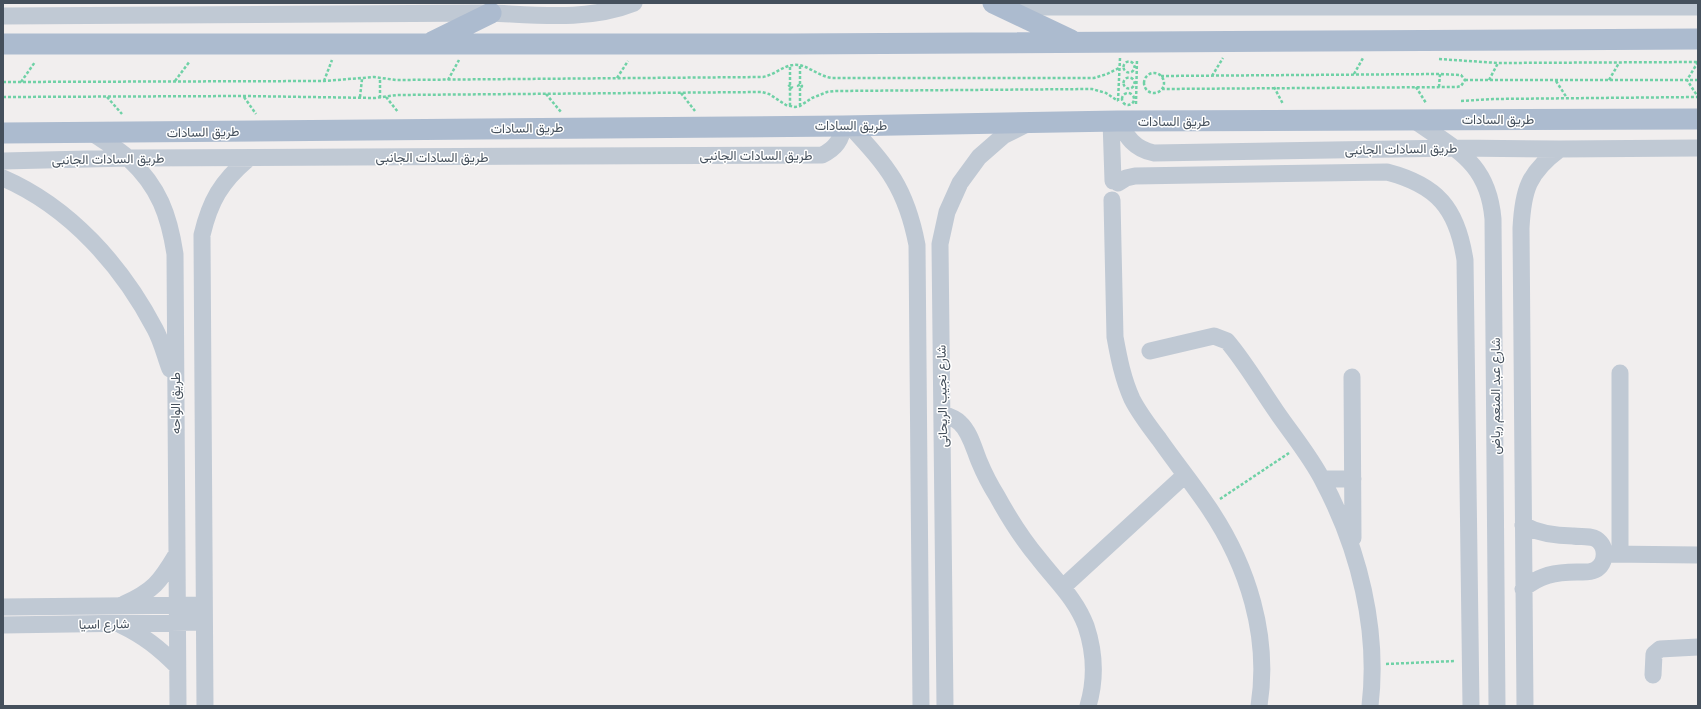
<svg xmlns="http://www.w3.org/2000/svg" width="1701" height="709" font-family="'Space Grotesk',Vazirmatn,sans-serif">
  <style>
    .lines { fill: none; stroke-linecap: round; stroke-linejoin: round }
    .path { stroke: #6fd1a6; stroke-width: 2.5; stroke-dasharray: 3 2; stroke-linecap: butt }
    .minor { stroke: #c0c9d4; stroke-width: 17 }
    .major { stroke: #acbbcf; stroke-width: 21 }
    .labels { text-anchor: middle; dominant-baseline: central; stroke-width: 3; stroke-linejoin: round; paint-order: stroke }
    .street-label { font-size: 13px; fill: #45505c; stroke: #fff }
  </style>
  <rect width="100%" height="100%" fill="#f1eeee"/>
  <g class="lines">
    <path class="path" d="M 1439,59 L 1498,63 L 1698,62
      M1123.5 67a5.5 5.5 0 1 1 11 0a5.5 5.5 0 1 1-11 0Z
      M 1698,62 L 1687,80 L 1698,97
      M1144 83a10 10 0 1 1 20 0a10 10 0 1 1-20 0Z
      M 1354,74 L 1363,58
      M 1161,76 L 1440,74 L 1461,75 L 1465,80 L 1461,86 L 1457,87 L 1162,89
      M 1212,76 L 1223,58
      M1123.5 83a5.5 5.5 0 1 1 11 0a5.5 5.5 0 1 1-11 0Z
      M 617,78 L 628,61
      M 448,80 L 459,60
      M 1465,80 L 1698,80
      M 1489,80 L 1498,63
      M 1609,80 L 1619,63
      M 175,81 L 190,61
      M 324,81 L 332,60
      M 1556,81 L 1567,98
      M 3,82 L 324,81 L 374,77 L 396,80 L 763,77 C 774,75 783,66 793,65 C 806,63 817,76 832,78 L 1094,78 L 1107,74 L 1119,68
      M 21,82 L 35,62
      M 800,84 L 800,65
      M 790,85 L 790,65
      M 1274,87 L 1283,104
      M 1416,87 L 1426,103
      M 1439,87 L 1440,74
      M 790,89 L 792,87 L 790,85 L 788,87 L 790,89 L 790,107
      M 681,93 L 695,111
      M1122 99a6 6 0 1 1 12 0a6 6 0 1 1-12 0Z
      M 546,94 L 561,112
      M 3,97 L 243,96 L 375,98 L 397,95 L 762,92 L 769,94 L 786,105 L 795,107 L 800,106 L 812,98 L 827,92 L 835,91 L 1092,89 L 1106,93 L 1118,101
      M 107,97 L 122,114
      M 244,97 L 256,114
      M 360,97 L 362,79
      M 386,97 L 398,112
      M 380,98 L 380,78
      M 1118,101 L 1120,58
      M 1461,101 L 1493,99 L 1698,97
      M 1136,104 L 1137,59
      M 800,106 L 800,89 L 798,86 L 800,84 L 802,86 L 800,89
      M 1220,499 L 1289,453
      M 1386,664 L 1455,661"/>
    <path class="minor" d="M 1005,3 L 1046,7 L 1698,7
      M 3,16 L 491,13 C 538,15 589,21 634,3
      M 1414,120 C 1456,150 1488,162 1493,219 L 1497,706
      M 1111,121 L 1113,181
      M 1118,121 C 1127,137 1134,149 1154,153 L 1455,148 L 1560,149 L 1698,148
      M 850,126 C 888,167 906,188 917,245 L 921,706
      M 92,133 C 104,141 119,149 129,159 C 159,187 169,215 175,254 L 178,706
      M 3,161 L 129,158 L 822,155 C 835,149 842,140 843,126
      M 3,178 C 70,207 122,266 155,329 C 162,342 165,356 170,369
      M 1118,183 L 1126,178 L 1135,176 L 1387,172 C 1437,185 1457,208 1465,260 L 1471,706
      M 1112,200 L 1115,337 C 1119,359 1123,379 1132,399 C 1139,413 1149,426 1159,439 C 1175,462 1193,484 1209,508 C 1248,566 1270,636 1259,706
      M 1150,351 L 1214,336 L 1227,341 C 1245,362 1260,388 1276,411 C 1291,433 1311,457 1323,481 C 1359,549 1379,629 1370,706
      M 1620,373 L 1620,554
      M 1352,377 L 1353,538
      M 942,414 C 949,416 955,418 960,423 C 970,432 974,449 979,461 C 984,473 990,485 997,496 C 1009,518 1023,540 1039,559 C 1056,581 1076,599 1086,626 C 1095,653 1096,679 1088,706
      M 1323,479 L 1353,479
      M 1523,525 C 1539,534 1555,536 1573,536 C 1580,537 1588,536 1594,538 C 1608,544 1607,564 1595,570 C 1589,573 1583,572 1577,572 C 1555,572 1540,575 1523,589
      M 1609,554 L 1698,555
      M 1063,587 L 1185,475
      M 124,604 C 153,591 160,582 176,555
      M 3,607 L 204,605
      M 3,625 L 204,622
      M 121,625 C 144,636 159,648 177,666
      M 1653,675 L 1654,654 L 1660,649 L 1698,647
      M 205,706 L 202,235 C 210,201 221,182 248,159
      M 945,706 L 940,244 L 947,212 L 960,183 L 979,157 L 1003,136 L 1027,124
      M 1525,706 L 1521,228 C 1523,190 1528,173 1560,149"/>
    <path class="major" d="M 993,3 L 1071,40
      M 432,42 L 491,13
      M 3,44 L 793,44 L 1698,39
      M 3,133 L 843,126 L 1118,121 L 1698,119"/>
  </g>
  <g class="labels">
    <g class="street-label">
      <text x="1498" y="119">طريق السادات</text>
      <text x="1174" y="121">طريق السادات</text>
      <text x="851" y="125">طريق السادات</text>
      <text transform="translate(527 128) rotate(-1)">طريق السادات</text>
      <text transform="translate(203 132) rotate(-1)">طريق السادات</text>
      <text transform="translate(1401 149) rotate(-1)">طريق السادات الجانبى</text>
      <text x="756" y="155">طريق السادات الجانبى</text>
      <text x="432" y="157">طريق السادات الجانبى</text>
      <text transform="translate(108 159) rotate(-1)">طريق السادات الجانبى</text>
      <text transform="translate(942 396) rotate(-91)">شارع نجيب الريحانى</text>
      <text transform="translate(1495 396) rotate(-90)">شارع عبد المنعم رياض</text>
      <text transform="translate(175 403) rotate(-90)">طريق الواحه</text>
      <text transform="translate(104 624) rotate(-1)">شارع اسيا</text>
    </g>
  </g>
  <rect width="1701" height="709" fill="none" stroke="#45505c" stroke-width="8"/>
</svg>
